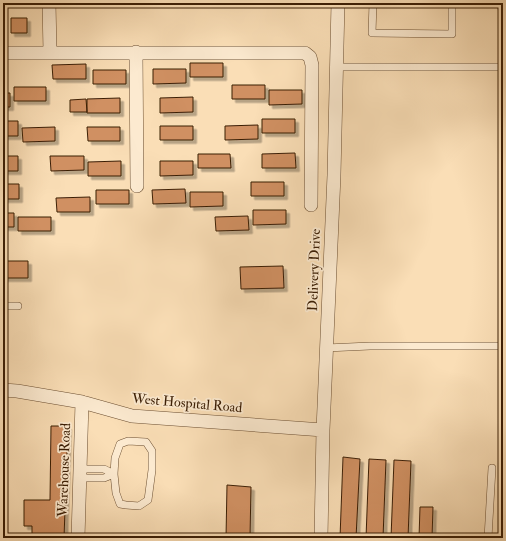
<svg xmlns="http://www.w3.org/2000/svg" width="506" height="541" font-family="'IM FELL Double Pica',serif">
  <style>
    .building { fill: #d09062; stroke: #3b1e05; filter: url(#shadow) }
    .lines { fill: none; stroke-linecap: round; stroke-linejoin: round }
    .service-casing { stroke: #6b4e31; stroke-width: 8 }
    .minor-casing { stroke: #6b4e31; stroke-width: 14 }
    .service { stroke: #fcead0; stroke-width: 7 }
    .minor { stroke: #fcead0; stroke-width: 13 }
    .labels { text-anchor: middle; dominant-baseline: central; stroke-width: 3.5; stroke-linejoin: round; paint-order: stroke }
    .street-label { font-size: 14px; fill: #3b1e05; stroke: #fcead0 }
  </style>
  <defs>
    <filter id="shadow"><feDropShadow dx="3.5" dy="3.5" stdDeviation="0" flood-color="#0004"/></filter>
  </defs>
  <rect width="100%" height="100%" fill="#fadeb6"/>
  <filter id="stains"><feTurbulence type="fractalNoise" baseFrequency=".005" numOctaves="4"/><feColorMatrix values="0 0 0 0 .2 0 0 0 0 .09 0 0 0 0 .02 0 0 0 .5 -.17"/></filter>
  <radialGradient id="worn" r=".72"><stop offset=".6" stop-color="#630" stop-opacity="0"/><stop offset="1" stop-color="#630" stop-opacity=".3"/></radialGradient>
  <path class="building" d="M 498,3 L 503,3 L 503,19 L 499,19 Z
    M 11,18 L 27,18 L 27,33 L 11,33 Z
    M 190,63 L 223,63 L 223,77 L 190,77 Z
    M 86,64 L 86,79 L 53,79 L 52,65 Z
    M 153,69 L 186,69 L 186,83 L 153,84 Z
    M 93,70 L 126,70 L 126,84 L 93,84 Z
    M 232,85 L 265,85 L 265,99 L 232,99 Z
    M 14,87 L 46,87 L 46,101 L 14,101 Z
    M 269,90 L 302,90 L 302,104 L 269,105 Z
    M 3,93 L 10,93 L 10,107 L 3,107 Z
    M 193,97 L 193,112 L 160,113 L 160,98 Z
    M 120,98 L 120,113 L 87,113 L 87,99 Z
    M 86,99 L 87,112 L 70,112 L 70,100 Z
    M 262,119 L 295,119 L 295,133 L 262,133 Z
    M 3,121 L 18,121 L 18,136 L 3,136 Z
    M 258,125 L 258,139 L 225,140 L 225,126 Z
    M 160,126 L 193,126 L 193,140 L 160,140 Z
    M 55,127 L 55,141 L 23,142 L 22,128 Z
    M 87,127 L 120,127 L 120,141 L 88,141 Z
    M 295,153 L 296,168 L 262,168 L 262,154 Z
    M 198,154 L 230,154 L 231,168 L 198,168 Z
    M 3,156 L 18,156 L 18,171 L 3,171 Z
    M 50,156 L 84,156 L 84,170 L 51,171 Z
    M 121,161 L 121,176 L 88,176 L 88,162 Z
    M 160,161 L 193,161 L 193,175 L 160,176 Z
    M 251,182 L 284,182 L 284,196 L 251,196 Z
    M 3,184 L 19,184 L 19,199 L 3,199 Z
    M 185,189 L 186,203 L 153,204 L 152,190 Z
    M 96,190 L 129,190 L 129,204 L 96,204 Z
    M 190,192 L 223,192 L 223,206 L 190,207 Z
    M 90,197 L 90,212 L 57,212 L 56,198 Z
    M 253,210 L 286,210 L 286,224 L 253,225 Z
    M 3,213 L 14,213 L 14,227 L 3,227 Z
    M 248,216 L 249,230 L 216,231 L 215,217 Z
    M 18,217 L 51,217 L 51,231 L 18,231 Z
    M 3,261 L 28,261 L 28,278 L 3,278 Z
    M 283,266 L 284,288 L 241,289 L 240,267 Z
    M 51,426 L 68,426 L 64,538 L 32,538 L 32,526 L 24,526 L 24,500 L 50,500 Z
    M 343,457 L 360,459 L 356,538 L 340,538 Z
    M 369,459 L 386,460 L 383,538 L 366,538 Z
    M 394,460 L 411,461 L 408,538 L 391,538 Z
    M 227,485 L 251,487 L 250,537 L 226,538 Z
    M 420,507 L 433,507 L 432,538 L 419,538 Z"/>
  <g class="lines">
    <defs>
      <path id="service" d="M 373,3 L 372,33 L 452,34 L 452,3
        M 337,67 L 503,67
        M 3,306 L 18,306
        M 326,348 L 370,346 L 503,346
        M 128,441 L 146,442 L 152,451 L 152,470 L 148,500 L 139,506 L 126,505 L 120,504 L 116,493 L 114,474 L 115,458 L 120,444 Z
        M 80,469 L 104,469 L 114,474
        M 80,478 L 104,478 L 114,474
        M 488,538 L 492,468"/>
      <path id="minor" d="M 49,3 L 50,52
        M 136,52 L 137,186
        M 3,53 L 305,53 L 310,57 L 312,65 L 311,205
        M 3,390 L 17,391 L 82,402 L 132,416 L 323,430
        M 78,538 L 82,402
        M 321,538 L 323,430 L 334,175 L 338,3"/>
    </defs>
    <use href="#service" class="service-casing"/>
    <use href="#minor" class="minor-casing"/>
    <use href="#service" class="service"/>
    <use href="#minor" class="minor"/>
  </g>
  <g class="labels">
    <g class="street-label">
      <text transform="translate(314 270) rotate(-88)">Delivery Drive</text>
      <text transform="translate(187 403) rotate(5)">West Hospital Road</text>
      <text transform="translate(64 470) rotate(-88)">Warehouse Road</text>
    </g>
  </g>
  <rect width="506" height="541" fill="none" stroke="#fadeb6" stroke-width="16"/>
  <rect x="4" y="4" width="498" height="533" fill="none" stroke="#3b1e05" stroke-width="2"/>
  <rect x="8" y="8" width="490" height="525" fill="none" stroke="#3b1e05"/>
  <rect width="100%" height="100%" filter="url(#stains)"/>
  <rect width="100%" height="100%" fill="url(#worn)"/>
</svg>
